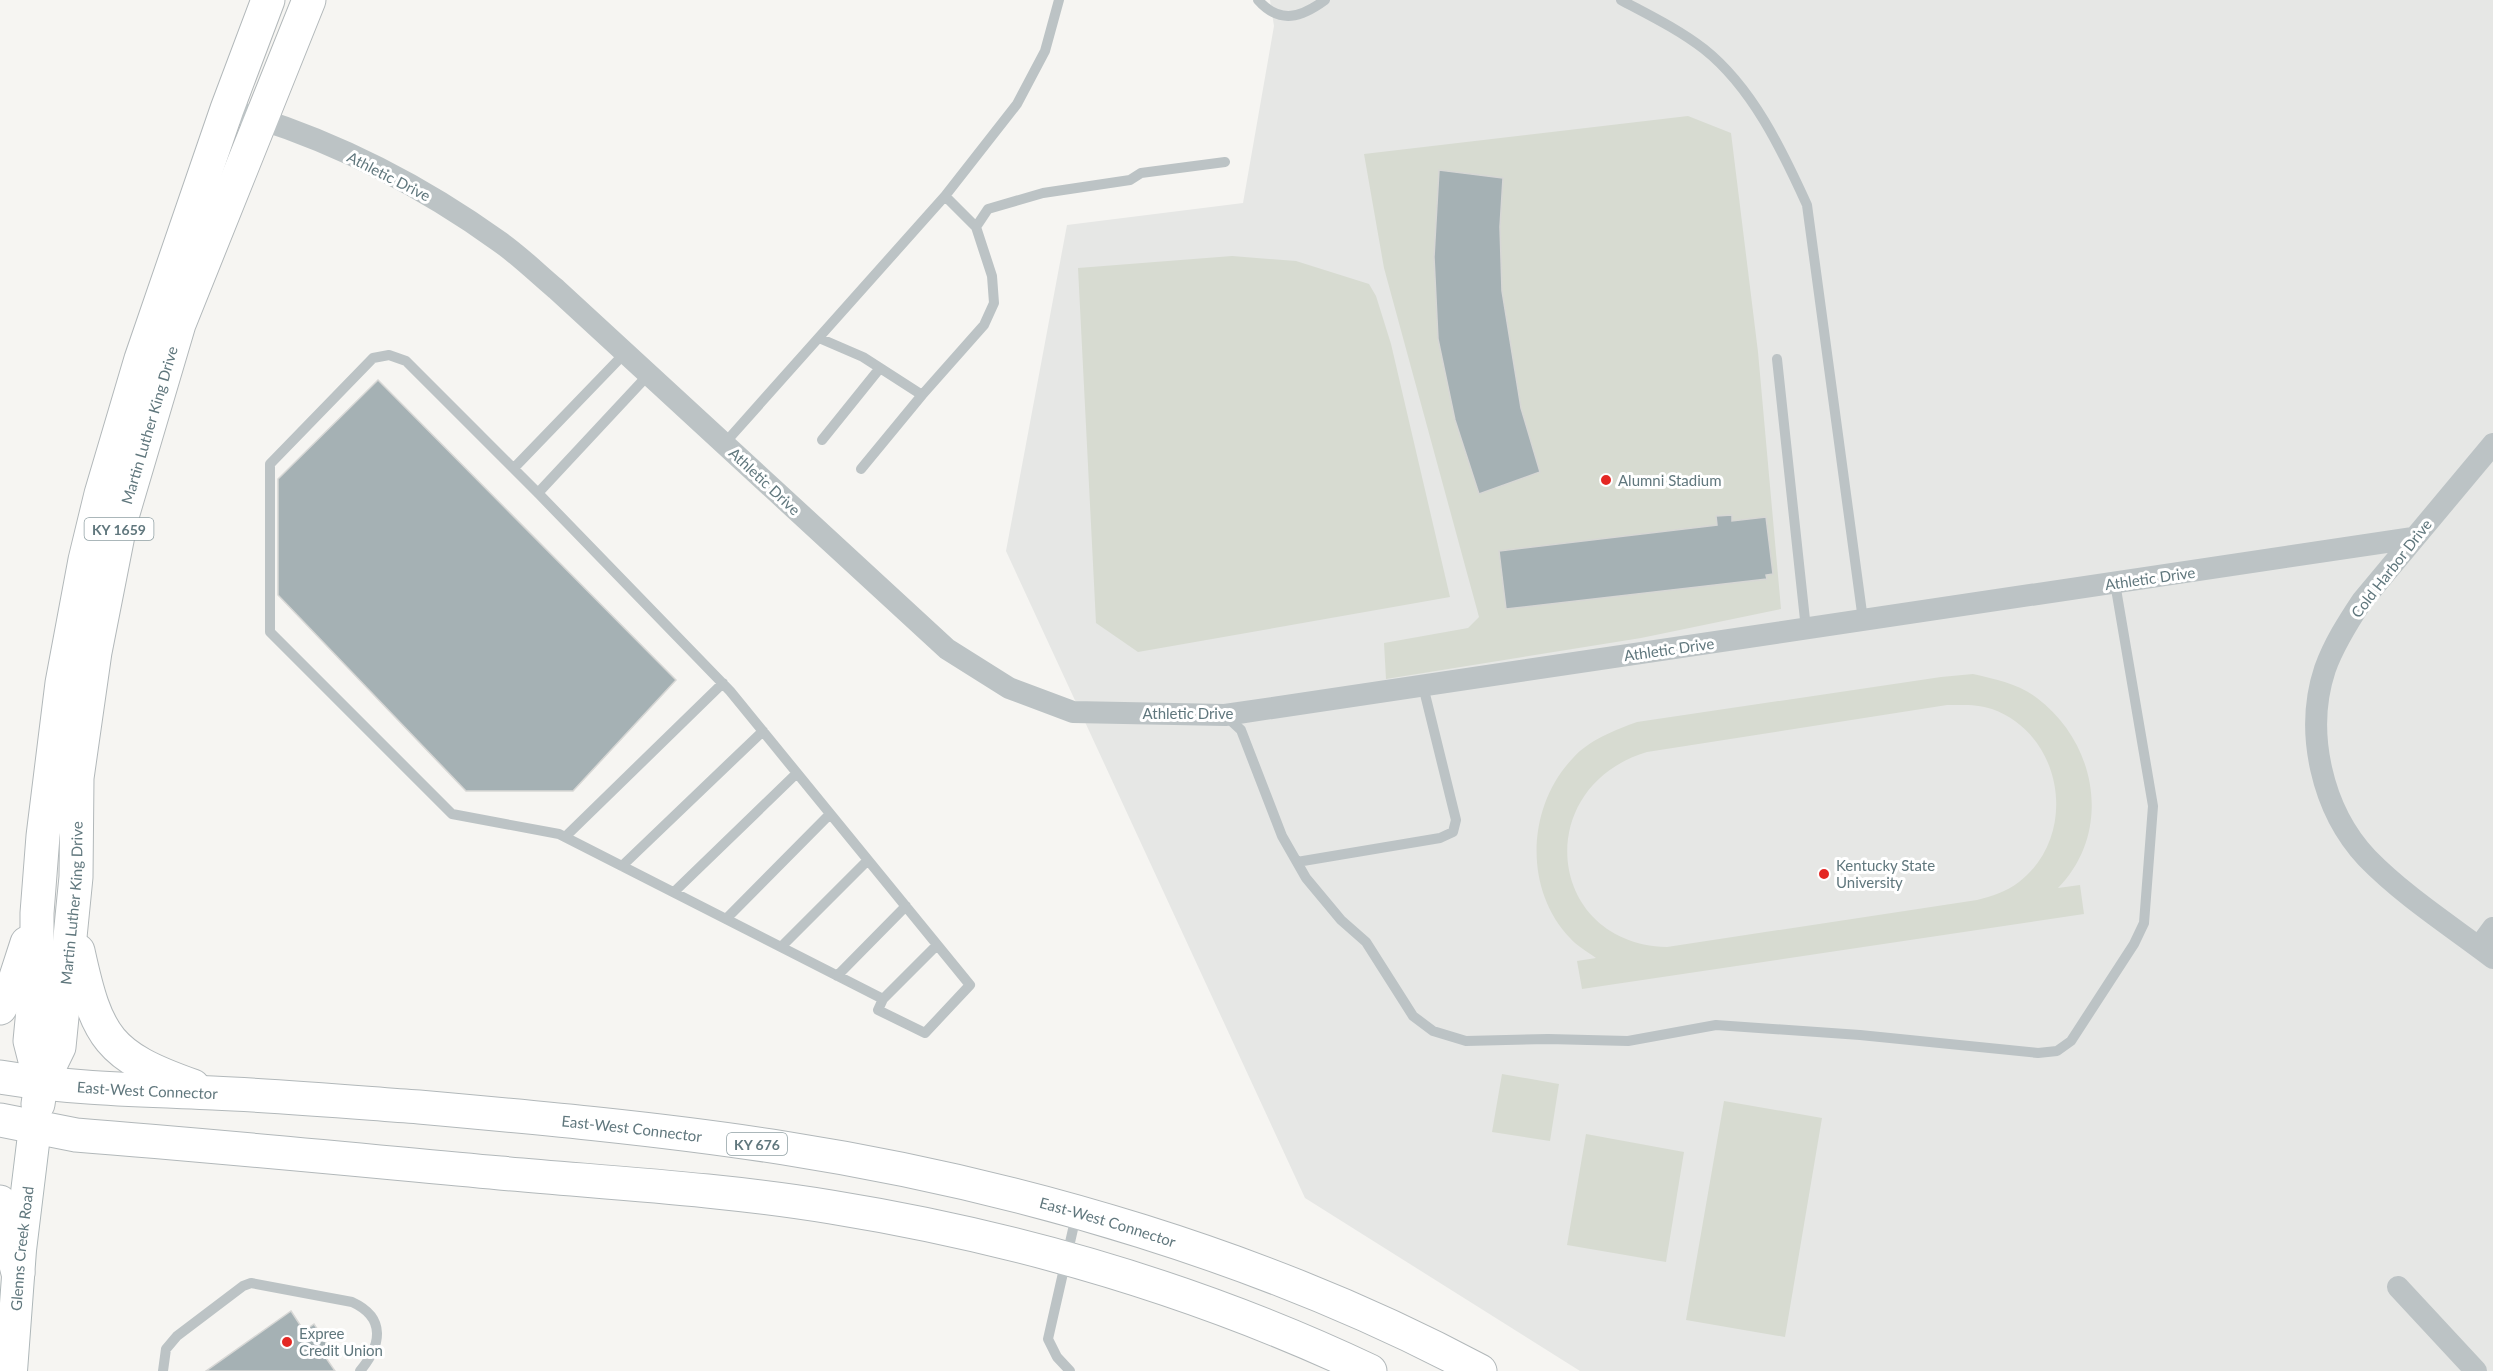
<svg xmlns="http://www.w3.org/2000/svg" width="2493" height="1371" font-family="Lato,sans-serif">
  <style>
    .built { fill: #e6e7e5 }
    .green { fill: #d7dbd1; fill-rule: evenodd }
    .building { fill: #a5b1b4; stroke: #d7d7d5; stroke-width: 1.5 }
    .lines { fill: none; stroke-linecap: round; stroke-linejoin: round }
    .secondary-casing { stroke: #aeb7b9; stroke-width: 34 }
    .primary-casing { stroke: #b2b8ba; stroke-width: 35 }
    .lane { stroke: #bcc3c5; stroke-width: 10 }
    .street { stroke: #bcc3c5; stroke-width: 22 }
    .secondary { stroke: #fff; stroke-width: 32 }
    .primary { stroke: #fff; stroke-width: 33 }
    .poi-dot { fill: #e42723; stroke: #fff; stroke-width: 2 }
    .labels { text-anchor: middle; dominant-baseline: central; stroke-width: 6; stroke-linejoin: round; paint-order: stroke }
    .shield { fill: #fff; stroke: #90a0a4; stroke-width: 1.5 }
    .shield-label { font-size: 14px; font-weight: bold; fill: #60777d }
    .street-label { font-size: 15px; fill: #60777d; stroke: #fff }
    .poi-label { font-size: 15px; fill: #60777d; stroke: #fff; text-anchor: start }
  </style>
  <rect width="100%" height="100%" fill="#f6f5f2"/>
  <path class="built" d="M 1270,0 L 2493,0 L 2493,1371 L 1580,1371 L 1305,1198 L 1006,551 L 1067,225 L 1243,203 L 1274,26 Z"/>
  <path class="green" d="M 1688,116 L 1731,133 L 1758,352 L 1781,609 L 1641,638 L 1386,679 L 1384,643 L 1468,628 L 1479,617 L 1384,268 L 1364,154 Z
    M 1232,256 L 1296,261 L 1369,284 L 1376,296 L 1391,344 L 1450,597 L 1138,652 L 1096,623 L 1078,268 Z
    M 1973,674 C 1995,679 2019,684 2037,698 C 2097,743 2113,832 2058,888 L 2080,885 L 2084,914 L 1582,989 L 1577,961 L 1596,958 C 1588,952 1577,946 1570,938 C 1523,889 1527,806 1573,758 C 1589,740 1615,730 1637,722 L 1941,677 ZM 1947,705 C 1962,705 1978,704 1992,709 C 2064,735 2079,836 2019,882 C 2006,892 1992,896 1977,900 L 1667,947 C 1546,944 1530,787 1647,752 Z
    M 1502,1074 L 1559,1084 L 1550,1141 L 1492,1132 Z
    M 1724,1101 L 1822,1118 L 1785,1337 L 1686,1320 Z
    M 1586,1134 L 1684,1152 L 1666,1262 L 1567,1245 Z"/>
  <path class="building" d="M 1439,170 L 1503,178 L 1500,227 L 1502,291 L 1521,408 L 1540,472 L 1479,494 L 1455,420 L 1438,339 L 1434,257 Z
    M 378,380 L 676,680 L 573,791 L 466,791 L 278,595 L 278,479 Z
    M 1732,515 L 1732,521 L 1766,517 L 1773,574 L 1766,575 L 1767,579 L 1506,609 L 1499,551 L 1717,525 L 1716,516 Z
    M 291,1311 L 304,1331 L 314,1324 L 333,1353 L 326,1358 L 335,1371 L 206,1371 Z"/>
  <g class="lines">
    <defs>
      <g id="secondary">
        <path id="s1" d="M 11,1371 L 20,1250 L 35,1127"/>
      </g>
      <g id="primary">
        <path d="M 78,951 C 97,1038 108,1056 193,1086"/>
        <path d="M 0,1008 L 13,986 L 27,943"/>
        <path id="s2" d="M 0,1077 C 73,1089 140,1090 213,1093 C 282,1096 351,1102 419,1107 C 541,1118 663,1129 784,1148 C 1020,1185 1269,1258 1480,1371"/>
        <path d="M 41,1084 L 30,1041 L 37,968 L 37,913 L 43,836 L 62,683 L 85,560 L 101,494 L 141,359 L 227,109 L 268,0"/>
        <path id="s3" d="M 38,1104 L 41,1084 L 59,1047 L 76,877 L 77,778 L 95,652 L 121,520 L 179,324 L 309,0"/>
        <path d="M 0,1120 L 76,1135 C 217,1146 359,1160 500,1173 C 610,1183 721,1189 831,1207 C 1016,1237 1201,1291 1370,1371"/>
        <path d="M 0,1202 L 18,1273"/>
      </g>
    </defs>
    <use href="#secondary" class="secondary-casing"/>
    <use href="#primary" class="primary-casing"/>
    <path class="lane" d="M 1258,0 C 1280,25 1302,17 1325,0
      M 1621,0 C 1649,15 1678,29 1704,49 C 1752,87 1782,150 1807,205 L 1863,620
      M 976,227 L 988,209 L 1043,193 L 1130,180 L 1141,173 L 1225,162
      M 819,338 L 863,357 L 922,395 L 984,325 L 994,303 L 992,276 L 976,227 L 945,196
      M 389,355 L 406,361 L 538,493 L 730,691 L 970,985 L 925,1033 L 878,1010 L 883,999 L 559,834 L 452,814 L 270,632 L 270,464 L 373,358 Z
      M 1777,359 L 1806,629
      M 822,440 L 880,368
      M 724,444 L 945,196 L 1017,104 L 1045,51 L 1059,0
      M 514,468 L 625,353
      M 861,469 L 922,395
      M 538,493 L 649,374
      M 1226,716 L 1241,730 L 1282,836 L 1306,878 L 1341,920 L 1366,942 L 1413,1016 L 1433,1031 L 1466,1041 L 1548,1039 L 1628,1041 L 1716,1025 L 1860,1035 L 2038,1053 L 2057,1051 L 2071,1041 L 2134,944 L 2144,923 L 2153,806 L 2115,583
      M 565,837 L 723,683
      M 1297,862 L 1440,838 L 1453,832 L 1456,820 L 1423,686
      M 622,866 L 763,731
      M 674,892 L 797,773
      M 726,919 L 830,814
      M 781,947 L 868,860
      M 837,976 L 906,906
      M 883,999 L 937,945
      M 163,1371 L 166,1349 L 177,1336 L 243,1286 L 251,1283 L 352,1302 C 387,1318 381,1346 360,1371
      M 1070,1371 L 1057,1357 L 1048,1339 L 1076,1216"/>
    <path class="street" d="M 227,109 C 324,136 418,183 500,242 C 520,256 538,274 556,289 L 947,649 L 1009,688 L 1073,712 L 1225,715 L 2413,538
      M 2493,444 L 2362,601 C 2348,622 2334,644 2325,669 C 2304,732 2322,810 2367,858 C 2404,896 2451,926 2493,958
      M 2479,947 L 2493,928
      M 2398,1287 L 2476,1371"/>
    <use href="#secondary" class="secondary"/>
    <use href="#primary" class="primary"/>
  </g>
  <g class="poi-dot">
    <circle cx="1606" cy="480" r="6"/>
    <circle cx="1824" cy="874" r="6"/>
    <circle cx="287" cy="1342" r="6"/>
  </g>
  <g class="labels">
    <g class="shield">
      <rect x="84.5" y="518" width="69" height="22" rx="4.5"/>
      <rect x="727" y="1133" width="60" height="22" rx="4.5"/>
    </g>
    <g class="shield-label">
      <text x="119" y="529">KY 1659</text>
      <text x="757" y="1144">KY 676</text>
    </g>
    <g class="street-label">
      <text transform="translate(389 176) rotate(27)">Athletic Drive</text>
      <text stroke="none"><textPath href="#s3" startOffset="692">Martin Luther King Drive</textPath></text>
      <text transform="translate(765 481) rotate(43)">Athletic Drive</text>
      <text transform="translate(2391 568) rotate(-52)">Cold Harbor Drive</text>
      <text transform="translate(2150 578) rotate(-8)">Athletic Drive</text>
      <text transform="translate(1669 649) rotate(-8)">Athletic Drive</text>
      <text x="1188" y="713">Athletic Drive</text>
      <text stroke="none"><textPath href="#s3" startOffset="206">Martin Luther King Drive</textPath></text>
      <text stroke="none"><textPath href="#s2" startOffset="148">East-West Connector</textPath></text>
      <text stroke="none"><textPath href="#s2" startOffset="634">East-West Connector</textPath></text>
      <text stroke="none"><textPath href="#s2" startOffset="1120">East-West Connector</textPath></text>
      <text stroke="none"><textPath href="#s1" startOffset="123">Glenns Creek Road</textPath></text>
    </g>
    <g class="poi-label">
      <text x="1618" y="480">Alumni Stadium</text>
      <text x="1836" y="865">Kentucky State<tspan x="1836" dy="17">University</tspan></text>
      <text x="299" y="1333">Expree<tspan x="299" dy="17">Credit Union</tspan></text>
    </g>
  </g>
</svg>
